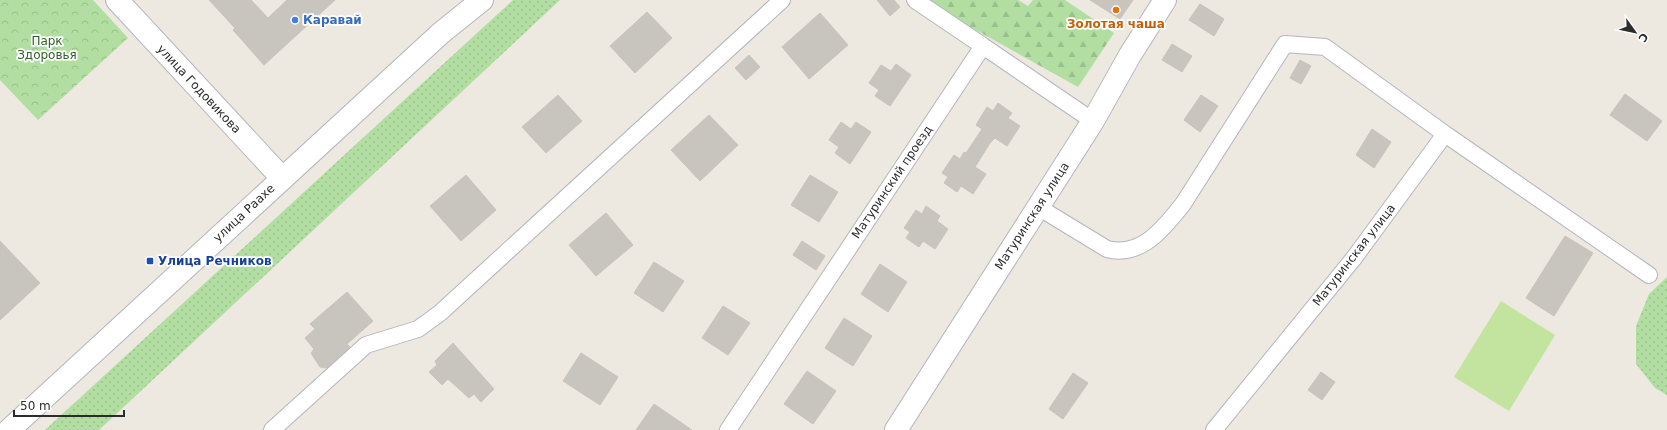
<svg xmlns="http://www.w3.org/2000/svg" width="1667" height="430" font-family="'DejaVu Sans',sans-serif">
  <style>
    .grass { fill: url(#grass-dots) }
    .forest { fill: url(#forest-firs) }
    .park { fill: url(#park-crowns) }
    .pitch { fill: #c2e49f }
    .building { fill: #c8c5bf; stroke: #c8c4ba }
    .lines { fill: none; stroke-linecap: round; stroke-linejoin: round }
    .street-casing { stroke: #b4b5be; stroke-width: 18 }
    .secondary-casing { stroke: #b4b5be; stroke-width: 24 }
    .street { stroke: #fff; stroke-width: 16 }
    .secondary { stroke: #fff; stroke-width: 22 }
    .food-dot { fill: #e8710a; stroke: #fff; stroke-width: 1.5 }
    .shop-dot { fill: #3f7fe0; stroke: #fff; stroke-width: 1.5 }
    .transit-dot { fill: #1a4fb4; stroke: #fff; stroke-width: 1.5 }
    .labels { text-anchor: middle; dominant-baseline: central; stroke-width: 3.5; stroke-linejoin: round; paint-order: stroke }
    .shop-label { font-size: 12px; font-weight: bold; fill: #366cbe; stroke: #fff; text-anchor: start }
    .food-label { font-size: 12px; font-weight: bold; fill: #c56008; stroke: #fff }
    .park-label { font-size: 12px; fill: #2b6422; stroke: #fff }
    .street-label { font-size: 12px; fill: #2c2c2c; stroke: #fff }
    .transit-label { font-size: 12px; font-weight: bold; fill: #164399; stroke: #fff; text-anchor: start }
  </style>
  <defs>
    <pattern id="grass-dots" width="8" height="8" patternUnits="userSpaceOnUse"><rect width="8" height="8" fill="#b2dea2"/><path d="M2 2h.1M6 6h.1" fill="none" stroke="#99bf8c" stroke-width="1.8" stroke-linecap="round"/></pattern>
    <pattern id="forest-firs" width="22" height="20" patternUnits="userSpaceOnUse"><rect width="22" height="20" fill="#b2dea2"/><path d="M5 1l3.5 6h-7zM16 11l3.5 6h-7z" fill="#99bf8c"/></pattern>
    <pattern id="park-crowns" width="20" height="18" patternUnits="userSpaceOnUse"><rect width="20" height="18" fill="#b2dea2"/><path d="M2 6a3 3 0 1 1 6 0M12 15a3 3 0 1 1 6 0" fill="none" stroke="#99bf8c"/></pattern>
  </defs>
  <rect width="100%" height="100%" fill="#ede8e0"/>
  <path class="grass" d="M 513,0 L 560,0 L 99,430 L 45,430 Z
    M 1667,277 L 1667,395 L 1655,388 L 1636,364 L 1636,326 L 1649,294 Z"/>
  <path class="forest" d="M 929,0 L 1018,0 L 1028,6 L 1033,0 L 1065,0 L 1114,33 L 1078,87 L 956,19 Z"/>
  <path class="park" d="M 0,0 L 93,0 L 128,38 L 38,120 L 0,80 Z"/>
  <path class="pitch" d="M 1501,301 L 1555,335 L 1509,411 L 1454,377 Z"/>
  <path class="building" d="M 209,0 L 251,0 L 268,18 L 287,0 L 335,0 L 264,65 L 233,30 L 235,28 Z
    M 877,0 L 894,0 L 900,7 L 890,16 Z
    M 1090,0 L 1133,0 L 1120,19 Z
    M 1200,4 L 1224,19 L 1214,36 L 1189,20 Z
    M 647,12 L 672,38 L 635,73 L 610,46 Z
    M 820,13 L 848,45 L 809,79 L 782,47 Z
    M 1172,44 L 1192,56 L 1182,72 L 1162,60 Z
    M 749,55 L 760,67 L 746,80 L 735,68 Z
    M 1300,60 L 1311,66 L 1301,84 L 1290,78 Z
    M 896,64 L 911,75 L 890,106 L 875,96 L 879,90 L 869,83 L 881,65 L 891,71 Z
    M 1625,94 L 1662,121 L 1647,141 L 1610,115 Z
    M 558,95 L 582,121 L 546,153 L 522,127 Z
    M 1201,95 L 1218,106 L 1200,132 L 1184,120 Z
    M 998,103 L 1012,113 L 1008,118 L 1020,126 L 1007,146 L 995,138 L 990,143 L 975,167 L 986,174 L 973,194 L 961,186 L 957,192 L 944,183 L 948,177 L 942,173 L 954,155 L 960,159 L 964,152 L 966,153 L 982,129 L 976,125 L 987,107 L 993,111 Z
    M 709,115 L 738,145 L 700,181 L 671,150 Z
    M 841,122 L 851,129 L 856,122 L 871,132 L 850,164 L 835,153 L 839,147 L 829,140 Z
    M 1372,129 L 1391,142 L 1374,168 L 1356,155 Z
    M 466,175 L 496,210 L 461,241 L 430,206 Z
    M 810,175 L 838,192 L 819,222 L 791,205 Z
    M 926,206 L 940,216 L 937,221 L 948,229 L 935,249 L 923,241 L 919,247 L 906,238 L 910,232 L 904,228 L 916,210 L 922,214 Z
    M 606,213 L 633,245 L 596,276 L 569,245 Z
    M 1565,236 L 1593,253 L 1554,316 L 1526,298 Z
    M 0,241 L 40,283 L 0,320 Z
    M 802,241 L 825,256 L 816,270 L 793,255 Z
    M 654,262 L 684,281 L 663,312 L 634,293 Z
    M 880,264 L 907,282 L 888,312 L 861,294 Z
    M 347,292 L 373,321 L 347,344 L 350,347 L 327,368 L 320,367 L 311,353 L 314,349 L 305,338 L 315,329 L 310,324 Z
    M 723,306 L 750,323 L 728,355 L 702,338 Z
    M 844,318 L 872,336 L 853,366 L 825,348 Z
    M 453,343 L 494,389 L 481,402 L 474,394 L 469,398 L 448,379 L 442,385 L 429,372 L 437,365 L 435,361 Z
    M 581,353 L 618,377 L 600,405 L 563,381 Z
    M 807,371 L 836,391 L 813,424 L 784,404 Z
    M 1321,372 L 1335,382 L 1322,400 L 1308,390 Z
    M 1073,373 L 1088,383 L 1063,419 L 1049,409 Z
    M 654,404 L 692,430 L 636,430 Z"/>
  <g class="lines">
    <defs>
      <path id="street" d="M 915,0 L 983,46
        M 1038,207 L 1107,249 C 1141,258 1164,228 1183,204 L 1285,44 L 1325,47 L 1445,134 L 1649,275
        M 272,430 L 366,345 L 418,329 L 440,313 L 782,0
        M 728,430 L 983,46 L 1093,121
        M 1214,430 L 1354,258 L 1445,134"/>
      <path id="secondary" d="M 117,0 L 282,178
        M 9,430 L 441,33 L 482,0
        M 896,430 L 1093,121 L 1130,55 L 1165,0"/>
    </defs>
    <use href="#street" class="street-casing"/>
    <use href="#secondary" class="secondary-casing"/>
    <use href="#street" class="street"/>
    <use href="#secondary" class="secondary"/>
  </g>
  <circle class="food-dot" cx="1116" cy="10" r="4"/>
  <circle class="shop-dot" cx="295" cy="20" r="4"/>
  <rect class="transit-dot" x="146" y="257" width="8" height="8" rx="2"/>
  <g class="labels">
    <g class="shop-label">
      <text x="303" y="20">Каравай</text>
    </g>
    <g class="food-label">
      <text x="1116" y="24">Золотая чаша</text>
    </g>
    <g class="park-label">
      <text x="47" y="41">Парк<tspan x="47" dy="14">Здоровья</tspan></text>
    </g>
    <g class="street-label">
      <text transform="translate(199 89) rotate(47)">улица Годовикова</text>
      <text transform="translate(892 182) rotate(-56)">Матуринский проезд</text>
      <text transform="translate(244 213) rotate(-43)">улица Раахе</text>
      <text transform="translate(1032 216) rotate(-57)">Матуринская улица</text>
      <text transform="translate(1354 255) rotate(-52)">Матуринская улица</text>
    </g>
    <g class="transit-label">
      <text x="158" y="261">Улица Речников</text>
    </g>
  </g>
  <g transform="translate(1635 32) rotate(123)" stroke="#ffffff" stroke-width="3" paint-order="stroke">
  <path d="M0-3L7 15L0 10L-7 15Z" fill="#2c2c2c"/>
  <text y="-6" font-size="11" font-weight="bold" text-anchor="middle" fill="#2c2c2c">С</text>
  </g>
  <path d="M14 410v6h110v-6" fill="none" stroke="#2c2c2c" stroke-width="2"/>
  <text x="20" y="410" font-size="12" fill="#2c2c2c" stroke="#ffffff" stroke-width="3" paint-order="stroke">50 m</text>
</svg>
